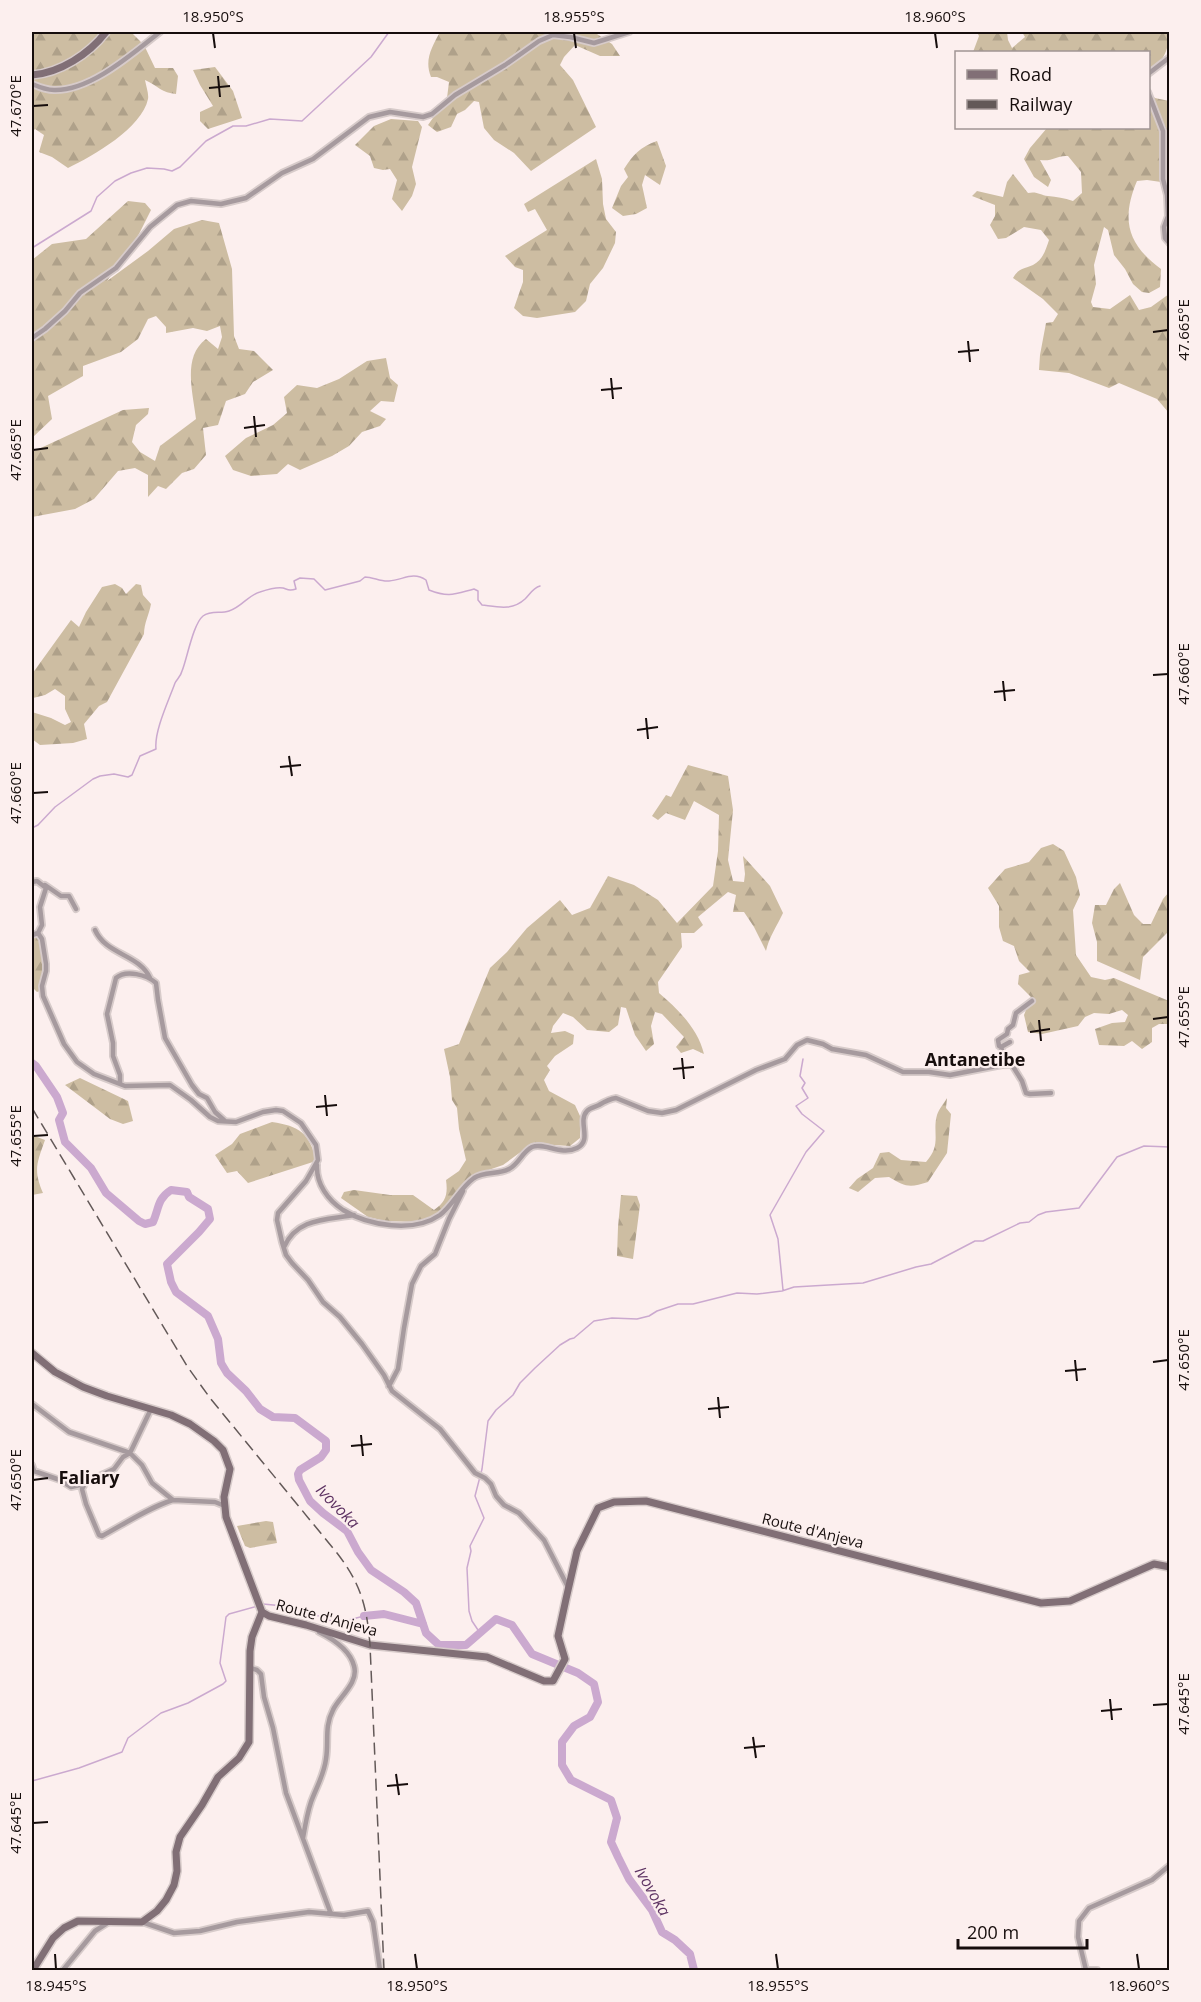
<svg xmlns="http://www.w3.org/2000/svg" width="1201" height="2002" font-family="'Open Sans',sans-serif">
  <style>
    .forest { fill: url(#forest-firs) }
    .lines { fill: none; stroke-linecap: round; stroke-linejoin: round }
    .stream { stroke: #cba9cf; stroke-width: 1.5 }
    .river { stroke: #cba9cf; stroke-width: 8 }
    .street-casing { stroke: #d7cbca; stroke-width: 8 }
    .secondary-casing { stroke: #d7cbca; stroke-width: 10 }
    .street { stroke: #a69a9e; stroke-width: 4.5 }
    .secondary { stroke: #816f76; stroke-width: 7 }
    .rail { stroke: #635958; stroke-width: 1.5; stroke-dasharray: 12 6; stroke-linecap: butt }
    .ticks { fill: none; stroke: #160d0c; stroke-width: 2 }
    .labels { text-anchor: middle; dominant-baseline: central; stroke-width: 4.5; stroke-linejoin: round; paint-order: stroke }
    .street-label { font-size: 15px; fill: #160d0c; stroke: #fcefee }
    .water-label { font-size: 16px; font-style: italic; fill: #5e3363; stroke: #fcefee }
    .quarter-label { font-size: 18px; font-weight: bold; fill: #160d0c; stroke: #fcefee }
    .neatline { fill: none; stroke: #160d0c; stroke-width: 2 }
    .ticks-label { font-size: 15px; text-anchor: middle; fill: #160d0c }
  </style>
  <defs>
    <pattern id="forest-firs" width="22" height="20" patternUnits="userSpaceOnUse" patternTransform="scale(1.5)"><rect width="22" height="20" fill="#cdbda2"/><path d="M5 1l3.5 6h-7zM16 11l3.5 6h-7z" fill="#afa18a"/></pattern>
  </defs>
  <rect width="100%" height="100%" fill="#fcefee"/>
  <path class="forest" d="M 32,32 L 131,32 L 144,45 L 155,68 L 173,68 L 178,76 L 176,94 C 162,93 158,86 145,80 C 146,86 149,94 148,99 C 142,128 93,156 68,168 L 52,157 L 39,152 L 44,135 L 35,129 L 32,132 Z
    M 440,32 L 594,32 L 612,44 L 620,56 L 600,56 L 575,45 L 564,57 L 560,65 L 573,80 L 596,127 L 531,171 L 514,153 L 494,140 L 484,128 L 479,102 L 474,101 L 465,110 L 457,114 L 451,127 L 437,132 L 428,125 L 447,98 L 449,82 L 437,77 L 431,77 C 424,60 432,47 440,32 Z
    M 977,32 L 1007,32 L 1008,40 L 1012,48 L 1025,37 L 1022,32 L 1169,32 C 1169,53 1162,60 1149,76 L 1148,52 L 973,52 L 979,36 Z
    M 215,67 L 233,91 L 242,118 L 208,129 L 200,121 L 200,112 L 213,106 L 200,85 L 193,70 Z
    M 1149,92 L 1155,98 L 1169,101 L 1169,197 L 1168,183 L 1147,180 L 1137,181 C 1121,219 1127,244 1161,269 L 1160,287 L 1149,293 L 1142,292 L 1133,284 L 1125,269 L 1114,255 L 1108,230 L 1104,227 L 1094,265 L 1096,284 L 1091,302 L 1093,307 L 1110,309 L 1130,295 L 1139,310 L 1151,307 L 1169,294 L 1169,413 L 1157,399 L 1119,383 L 1109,388 L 1069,373 L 1039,370 L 1040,355 L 1046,323 L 1053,322 L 1058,314 L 1043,299 L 1013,278 C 1020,267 1022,270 1033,265 C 1043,260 1046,249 1049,240 L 1041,230 L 1024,227 L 1006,238 L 998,239 L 990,225 L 995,216 L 995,205 L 972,196 L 977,191 L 1003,197 L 1007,182 L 1013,174 L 1028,193 C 1037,191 1040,195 1048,196 C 1057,197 1064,198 1073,201 L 1082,193 L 1081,172 L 1068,156 C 1056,155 1053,162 1040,160 L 1051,180 L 1048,187 L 1034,177 L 1024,159 L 1030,148 L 1047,128 L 1148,128 Z
    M 391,119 L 418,121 L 422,127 L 412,167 L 416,184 L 412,196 L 402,211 L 392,199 L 397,180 L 390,169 L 383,170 L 374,168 L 370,156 L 355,145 L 374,126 Z
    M 657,141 L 666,166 L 660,185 L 645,175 L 642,185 L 647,208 L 636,214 L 623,216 L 612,208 L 621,186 L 628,177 L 624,169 C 633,155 640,147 657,141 Z
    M 596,159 L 602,179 L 603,204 L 606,219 L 616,232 L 615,243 L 603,268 L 590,284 L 586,301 L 575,312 L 537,318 L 523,316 L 514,308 L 523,282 L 523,270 L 515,267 L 505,256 L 547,230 L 535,209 L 528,212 L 524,204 Z
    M 128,201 L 145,203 L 151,210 L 139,234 L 107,281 L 148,251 L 174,229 L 202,220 L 219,223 L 232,269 L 234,336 L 239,349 L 254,351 L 273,370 L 253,382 L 245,394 L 226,401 L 218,425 L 203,428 L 206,455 L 194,469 L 182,473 L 166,489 L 158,486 L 148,497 L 148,475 L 135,468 L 118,471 L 94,499 L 75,509 L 32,517 L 32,452 L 123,410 L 149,408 L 148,414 L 136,425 L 132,442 L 140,452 L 155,461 L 160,446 L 196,419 C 193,393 182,357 206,339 L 218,349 L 222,337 L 220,326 L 207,331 L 193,328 L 166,333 L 166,327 L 156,316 L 148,319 L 138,339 L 121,352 L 83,366 L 83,376 L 48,396 L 52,419 L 32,438 L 32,260 L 52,244 L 86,239 Z
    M 386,358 L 390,378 L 398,385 L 394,402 L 381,401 L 370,411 L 386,419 L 380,426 L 362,432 L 349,446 L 332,456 L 300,470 L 288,464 L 277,474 L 251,476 L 233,470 L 225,456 L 246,438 L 273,425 L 287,413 L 284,397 L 297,385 L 317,388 L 339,379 L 367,361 Z
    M 115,584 L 122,588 L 126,594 L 136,584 L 141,585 L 143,595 L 151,604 C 149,615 144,623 144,634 L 107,702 L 99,706 L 84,724 L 87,739 L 73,743 L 40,745 L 32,739 L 32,712 L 51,718 L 65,725 L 71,722 L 65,709 L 65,696 L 55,689 L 45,695 L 33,698 L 32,696 L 32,674 L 71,620 L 79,627 L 86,612 L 102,587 Z
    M 688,765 L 728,776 L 733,810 L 728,860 L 733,881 L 744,882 L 745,874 L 743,856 L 770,886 L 783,913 C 777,926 769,937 766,951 L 754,927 L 744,912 L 733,912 L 736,895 L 728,892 L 698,917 L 703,925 L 694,933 L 681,933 L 682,947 L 658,982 L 659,993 C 679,1010 698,1029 704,1054 L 693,1049 L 681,1053 L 676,1047 L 684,1037 L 662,1014 L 655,1012 L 651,1026 L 654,1044 L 646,1051 L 635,1035 L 626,1008 L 621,1007 L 618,1025 L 609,1032 L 587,1030 L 573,1017 L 563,1013 L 553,1026 L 551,1033 L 565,1031 L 574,1035 L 573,1044 L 555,1056 L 547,1066 L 550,1070 L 544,1080 L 549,1091 L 575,1105 L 580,1116 L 580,1138 L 570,1146 L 538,1144 L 529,1146 L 503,1165 L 477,1174 L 461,1188 L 448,1214 L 415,1222 L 385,1221 L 368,1217 L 341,1198 L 344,1192 L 354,1190 L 390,1195 L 413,1195 L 434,1210 C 446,1202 448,1194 446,1180 L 459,1171 L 466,1160 L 459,1129 L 457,1108 L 452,1100 L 450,1077 L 444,1049 L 459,1044 L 490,968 L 507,952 L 527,928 L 560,900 L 572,915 L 590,908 L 608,876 L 634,885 L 658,900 L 677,923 L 713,886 L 718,851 L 719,815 L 694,801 L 685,820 L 666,813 L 658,820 L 652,816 L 666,795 L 671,797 Z
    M 1053,844 L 1064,851 L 1076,877 L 1080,895 L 1073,910 L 1076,955 L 1091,977 L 1105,980 L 1114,978 L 1169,1001 L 1169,1024 L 1159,1024 L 1152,1028 L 1152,1042 L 1142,1049 L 1132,1041 L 1124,1046 L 1099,1045 L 1095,1029 L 1112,1023 L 1125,1022 L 1128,1015 L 1122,1010 L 1109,1014 L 1094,1013 L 1085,1017 L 1078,1026 L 1042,1034 L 1028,1032 L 1024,1015 L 1031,997 L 1018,984 L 1019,975 L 1030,972 L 1019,961 L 1014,946 L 1003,941 L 999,927 L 999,906 L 988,888 L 1005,869 L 1029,862 L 1041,848 Z
    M 1120,883 L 1134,915 L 1143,924 L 1151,924 L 1163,899 L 1169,892 L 1169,931 L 1143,957 L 1140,980 L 1097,961 L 1097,942 L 1092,923 L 1095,905 L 1106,905 L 1114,889 Z
    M 40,937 L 44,974 L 40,991 L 37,992 L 32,987 L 32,938 Z
    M 80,1078 L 128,1101 L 133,1121 L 123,1124 L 110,1119 L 65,1085 Z
    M 947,1098 L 946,1108 L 951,1114 L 947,1153 L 928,1182 C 910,1188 905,1187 889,1177 L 875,1178 L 858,1192 L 849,1188 L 857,1179 L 873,1168 L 880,1153 L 889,1152 L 901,1160 L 926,1162 C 942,1145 932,1132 937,1115 C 939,1109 944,1103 947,1098 Z
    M 272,1122 C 299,1126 310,1133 316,1161 L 248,1183 L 237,1171 L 227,1173 L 215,1155 L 232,1144 L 240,1134 Z
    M 32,1135 L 45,1140 C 37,1163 33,1170 43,1193 L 32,1195 Z
    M 621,1195 L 637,1196 L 640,1205 L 633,1259 L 617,1256 L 618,1227 Z
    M 266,1521 L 273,1522 L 277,1543 L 250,1548 L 245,1546 L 237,1526 Z"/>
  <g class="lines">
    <path class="stream" d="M 32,248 L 91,211 L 97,197 L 115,181 L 131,173 L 147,168 L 164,169 L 172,171 L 180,167 L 206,141 L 233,126 L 246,126 L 270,119 L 302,121 L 371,57 L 389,32
      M 32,828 L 38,825 L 55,807 L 93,779 L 100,776 L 114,774 L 128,777 L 132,775 L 140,756 L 156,749 C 154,731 169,700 175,683 C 177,679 181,676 182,671 C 187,659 193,624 203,616 C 211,610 221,614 229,611 C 242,607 248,595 260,592 C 266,590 277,587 283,588 C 289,590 290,591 296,589 L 294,581 L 300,578 L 314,579 L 325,590 L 360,581 L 365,577 C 373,577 381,582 389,581 C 403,580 413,571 426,580 L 429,590 C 449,598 455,594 474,589 L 478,591 L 478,600 L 482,605 C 498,607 512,611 525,599 C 530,594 533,588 540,586
      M 783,1290 L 778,1239 L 770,1215 L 806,1152 L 824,1131 L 802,1114 L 796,1106 L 808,1098 L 802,1088 L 805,1083 L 800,1076 L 803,1059
      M 263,1604 L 294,1607 L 337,1623 L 364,1616
      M 480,1633 L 472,1621 L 469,1611 L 467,1568 L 471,1551 L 470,1546 L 484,1518 L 475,1496 L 482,1469 L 488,1421 L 496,1410 L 513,1395 L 520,1383 L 535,1368 L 560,1345 L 570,1339 L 574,1338 L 594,1321 L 612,1318 L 637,1319 L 649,1316 L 657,1311 L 678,1304 L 693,1304 L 737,1293 L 757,1294 L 782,1291 L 794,1287 L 863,1283 L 916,1267 L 931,1264 L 975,1241 L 983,1241 L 1020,1223 L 1029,1222 L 1038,1215 L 1046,1212 L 1079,1208 L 1117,1157 L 1144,1146 L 1170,1147
      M 32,1781 L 79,1768 L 122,1752 L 128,1738 L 161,1713 L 188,1703 L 223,1684 L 226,1681 L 220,1663 L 226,1617 L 229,1614 L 258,1606"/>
    <path class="river" d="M 32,1063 L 36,1066 L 57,1097 L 63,1113 L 59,1120 L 65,1142 L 91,1168 L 106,1193 L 139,1221 L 145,1224 L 153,1222 C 159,1209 157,1199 171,1190 L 187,1192 L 189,1197 L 208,1209 L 210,1219 L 199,1232 L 167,1264 L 171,1282 L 176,1292 L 208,1316 L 218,1339 L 221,1363 L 227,1373 L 246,1391 L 260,1409 L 273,1417 L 295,1418 L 326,1441 L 326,1450 L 321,1457 L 300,1470 L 298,1474 L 299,1480 L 310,1501 L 323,1513 L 347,1531 L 358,1552 L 371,1570 L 404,1592 L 416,1603 L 426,1633 L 439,1645 L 466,1645 L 496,1619 L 512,1625 L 532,1654 L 578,1673 L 594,1684 L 598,1702 L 590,1717 L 574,1726 L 562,1742 L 562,1765 L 571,1780 L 611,1800 L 617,1818 L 611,1842 L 618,1857 L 629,1879 L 652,1910 L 662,1932 L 675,1940 L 690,1954 L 694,1970
      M 364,1616 L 384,1614 L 423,1624"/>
    <defs>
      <path id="street" d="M 1148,74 L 1170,57
        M 32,84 C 39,87 47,90 54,90 C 91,91 133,53 160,32
        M 1148,92 L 1163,131 L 1163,179 L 1167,195 L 1168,216 L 1164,227 L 1165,238 L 1170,244
        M 32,338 L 45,329 L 65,311 L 80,293 L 116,268 L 150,227 L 177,205 L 191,201 L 221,204 L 246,198 L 282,173 L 313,159 L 369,117 L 390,112 L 423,117 L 432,114 L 455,95 L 505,65 L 539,41 L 553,35 L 570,37 L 594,43 L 629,32
        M 32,882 L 37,881 L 46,888 L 40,907 L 42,925 L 38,933
        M 45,885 L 61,896 L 69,896 L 76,909
        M 95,930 C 106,955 139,954 150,978
        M 32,935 L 38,933 L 42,939 L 46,964 L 46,971 L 42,986 L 43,996 L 64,1044 L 77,1062 L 94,1074 L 125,1086 L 170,1085 L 191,1100 L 210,1117 L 218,1121 L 236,1122 L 263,1112 L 276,1110 L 283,1111 L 301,1123 L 316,1145 L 318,1160 L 306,1181 L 278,1213 L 277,1220 L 282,1242 L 286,1255 L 292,1263 L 308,1280 L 323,1302 L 340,1317 L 362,1344 L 384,1375 L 392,1391 L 440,1429 L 475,1473 L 485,1478 L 491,1484 L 496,1496 L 504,1505 L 519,1513 L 544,1540 L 568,1587
        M 1001,1047 L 999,1046 L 998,1040 L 1007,1034 L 1008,1029 L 1013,1025 L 1016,1013 L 1032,1001
        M 1002,1065 L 1012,1065 L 1022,1081 L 1026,1093 L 1030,1094 L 1051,1093
        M 120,1084 L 120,1075 L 113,1056 L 113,1043 L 107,1014 L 116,978 C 126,969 147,975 156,983 L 158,1000 L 165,1038 L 192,1085 L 199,1094 L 207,1098 L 215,1112 L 225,1121
        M 317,1165 C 316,1184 328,1200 343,1210 C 369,1226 414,1233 440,1215 C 453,1205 460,1188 474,1178 C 485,1171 498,1175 509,1169 C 519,1164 522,1152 532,1147 C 544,1142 561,1156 577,1148 C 593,1140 577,1122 587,1111 C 589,1108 595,1107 599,1105 C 604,1102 609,1099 616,1098 L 648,1111 L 662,1113 L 676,1110 L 756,1070 L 785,1059 L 797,1045 L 807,1040 L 823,1044 L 832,1049 L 866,1055 L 903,1072 L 929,1072 L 950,1075 L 1002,1065 L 1004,1057 L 1001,1047 L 1010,1042
        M 284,1247 C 297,1218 326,1220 354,1215
        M 389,1386 L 398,1369 L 404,1328 L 412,1284 L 421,1266 L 435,1254 L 449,1219 L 463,1191
        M 32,1404 L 69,1432 L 130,1453 L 142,1465 L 152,1483 L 173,1500 L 215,1502 L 225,1506
        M 32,1465 L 34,1471 L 60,1480 L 71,1487 L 80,1485 L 114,1469 L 123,1457 L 130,1453 L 151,1409
        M 86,1482 L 82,1489 L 86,1504 L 99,1535 L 102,1536 C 126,1523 148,1508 173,1500
        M 250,1668 L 257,1670 L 261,1674 L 264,1697 L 273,1728 L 286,1793 L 331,1914
        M 303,1838 C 305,1826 307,1814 311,1802 C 316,1788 324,1775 326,1759 C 329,1742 324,1727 333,1710 C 339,1697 359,1683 354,1666 C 350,1650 333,1639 319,1632
        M 142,1922 L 174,1933 L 200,1931 L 237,1922 L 309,1912 L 344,1915 L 368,1911 L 373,1922 L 380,1970
        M 63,1970 L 95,1931 L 109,1922
        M 1086,1970 L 1078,1937 L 1079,1921 L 1089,1908 L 1152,1880 L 1170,1865
        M 1088,1970 L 1097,1970"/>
      <path id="secondary" d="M 32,75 C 60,73 89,54 106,32
        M 32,1353 L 55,1372 L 83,1387 L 107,1396 L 171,1415 L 190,1424 L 214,1441 L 223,1450 L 230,1469 L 224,1497 L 226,1517 L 262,1612 L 252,1637 L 250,1651 L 249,1742 L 239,1758 L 218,1777 L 202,1805 L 180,1837 L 176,1852 L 177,1871 L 174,1885 L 166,1900 L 157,1911 L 142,1922 L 78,1921 L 64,1928 L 53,1938 L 33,1970
        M 262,1612 L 269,1616 L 306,1625 L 370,1645 L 487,1657 L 544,1681 L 553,1681 L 565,1659 L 558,1636 L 566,1599 L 577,1551 L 598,1508 L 614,1502 L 646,1501 L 1041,1603 L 1070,1601 L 1154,1564 L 1170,1567"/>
    </defs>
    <use href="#street" class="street-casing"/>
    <use href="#secondary" class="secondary-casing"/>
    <use href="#street" class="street"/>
    <use href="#secondary" class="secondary"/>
    <path class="rail" d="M 32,1108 L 187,1366 L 210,1398 L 337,1553 C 361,1584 367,1607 370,1645 L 384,1970"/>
  </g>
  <path class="ticks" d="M 213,33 L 215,48M 574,33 L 576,48M 935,33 L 937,48M 218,76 L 220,97M 209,88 L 230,86M 33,106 L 48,105M 1153,332 L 1168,330M 968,341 L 970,362M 958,352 L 979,350M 611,378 L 613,399M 601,390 L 622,388M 254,416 L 256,437M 244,428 L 265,425M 33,450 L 48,448M 1153,675 L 1168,674M 1003,681 L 1005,701M 994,692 L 1015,690M 646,718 L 648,739M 637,730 L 658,727M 289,756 L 292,776M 280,767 L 301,765M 33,793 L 48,792M 1153,1019 L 1168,1017M 1039,1020 L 1041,1041M 1030,1032 L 1050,1029M 682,1058 L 684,1079M 673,1069 L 694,1067M 325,1095 L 327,1116M 316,1107 L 337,1105M 33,1136 L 48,1135M 1075,1360 L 1077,1381M 1153,1362 L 1168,1360M 1065,1371 L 1086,1369M 718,1397 L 720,1418M 708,1409 L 729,1407M 361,1435 L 363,1456M 351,1446 L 372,1444M 33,1480 L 48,1478M 1110,1699 L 1112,1720M 1153,1705 L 1168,1704M 1101,1711 L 1122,1709M 753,1737 L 756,1758M 744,1748 L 765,1746M 396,1774 L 399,1795M 387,1786 L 408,1784M 33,1823 L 48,1822M 55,1954 L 56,1969M 415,1954 L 417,1969M 776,1954 L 778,1969M 1137,1954 L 1139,1969"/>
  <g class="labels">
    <g class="street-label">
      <text transform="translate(813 1530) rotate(14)">Route d'Anjeva</text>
      <text transform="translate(327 1617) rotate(15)">Route d'Anjeva</text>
    </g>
    <g class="water-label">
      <text transform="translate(338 1506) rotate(46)">Ivovoka</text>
      <text transform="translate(653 1891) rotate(60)">Ivovoka</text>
    </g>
    <g class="quarter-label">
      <text x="975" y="1059">Antanetibe</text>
      <text x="89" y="1477">Faliary</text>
    </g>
  </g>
  <rect width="1201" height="2002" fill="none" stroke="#fcefee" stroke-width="66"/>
  <rect x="955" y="51" width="195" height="78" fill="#fcefee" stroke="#a09594" stroke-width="1.5"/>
  <rect x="967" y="70" width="30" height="9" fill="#816f76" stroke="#a09594" stroke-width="1.5"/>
  <text x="1009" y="81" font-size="18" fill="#160d0c">Road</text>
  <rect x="967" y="100" width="30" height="9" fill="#635958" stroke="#a09594" stroke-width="1.5"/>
  <text x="1009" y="111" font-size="18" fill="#160d0c">Railway</text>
  <path d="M958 1939v9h129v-9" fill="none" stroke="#160d0c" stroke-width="3"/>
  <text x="967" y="1939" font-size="18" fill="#160d0c" stroke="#fcefee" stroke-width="4.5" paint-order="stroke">200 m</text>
  <rect x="33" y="33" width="1135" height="1936" class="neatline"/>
  <g class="ticks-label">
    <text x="213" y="22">18.950°S</text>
    <text x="574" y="22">18.955°S</text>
    <text x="935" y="22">18.960°S</text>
    <text transform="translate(16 106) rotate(-90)" y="5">47.670°E</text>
    <text transform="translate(1184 330) rotate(-90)" y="5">47.665°E</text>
    <text transform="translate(16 450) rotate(-90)" y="5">47.665°E</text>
    <text transform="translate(1184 674) rotate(-90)" y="5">47.660°E</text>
    <text transform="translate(16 793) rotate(-90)" y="5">47.660°E</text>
    <text transform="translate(1184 1017) rotate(-90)" y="5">47.655°E</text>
    <text transform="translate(16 1136) rotate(-90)" y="5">47.655°E</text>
    <text transform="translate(1184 1360) rotate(-90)" y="5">47.650°E</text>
    <text transform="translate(16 1480) rotate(-90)" y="5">47.650°E</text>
    <text transform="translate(1184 1704) rotate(-90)" y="5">47.645°E</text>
    <text transform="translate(16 1823) rotate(-90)" y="5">47.645°E</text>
    <text x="56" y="1991">18.945°S</text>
    <text x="417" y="1991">18.950°S</text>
    <text x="778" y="1991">18.955°S</text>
    <text x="1139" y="1991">18.960°S</text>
  </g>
</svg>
